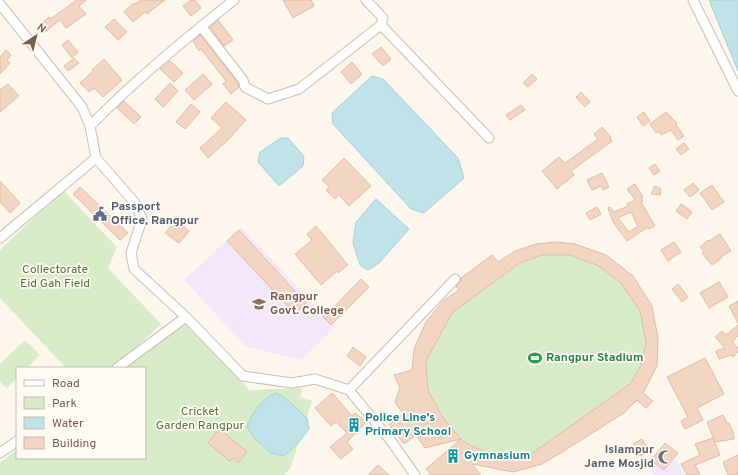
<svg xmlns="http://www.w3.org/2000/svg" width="738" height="475" font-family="Overpass,sans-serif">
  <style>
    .education { fill: #f3e8fa }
    .green { fill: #d8ecc9 }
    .water { fill: #bfe3e8; stroke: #a5d3da }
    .building { fill: #f3d5c3; stroke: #e6bba3; fill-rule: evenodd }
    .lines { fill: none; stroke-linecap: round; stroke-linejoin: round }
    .minor-casing { stroke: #d1beb0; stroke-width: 11 }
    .minor { stroke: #fff; stroke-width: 9 }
    .labels { text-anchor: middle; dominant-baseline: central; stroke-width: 3.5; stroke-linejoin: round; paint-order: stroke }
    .service-label { font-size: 12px; font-weight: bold; fill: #4e5e75; stroke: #fffaf3; text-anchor: start }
    .park-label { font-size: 12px; fill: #537a41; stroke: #fffaf3 }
    .education-label { font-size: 12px; font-weight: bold; fill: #785e54; stroke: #fffaf3; text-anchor: start }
    .leisure-label { font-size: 12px; font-weight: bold; fill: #27864d; stroke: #fffaf3; text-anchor: start }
    .culture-label { font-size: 12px; font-weight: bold; fill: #0d838f; stroke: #fffaf3; text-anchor: start }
    .worship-label { font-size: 12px; font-weight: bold; fill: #5b616d; stroke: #fffaf3; text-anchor: end }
  </style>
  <rect width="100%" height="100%" fill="#fdf6ec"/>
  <path class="education" d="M 241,227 L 335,327 L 301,360 L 245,346 L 184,280 Z
    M 669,447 L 684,475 L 653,475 L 645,460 Z"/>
  <path class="green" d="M 63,190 L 117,247 L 108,268 L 161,324 L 114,368 L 66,368 L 0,298 L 0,250 Z
    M 556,242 L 575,244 L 606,255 L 633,276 L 652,306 L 658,338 L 657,366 L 642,395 L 624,413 L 559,454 L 542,464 L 482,466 L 457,440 L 425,448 L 395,402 L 400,388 L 394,375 L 412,370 C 417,332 428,313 459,290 L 454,283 L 492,255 L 498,262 L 536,244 Z
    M 185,312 L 249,390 L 303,388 L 300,397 L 312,401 L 290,469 L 283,475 L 0,475 L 0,463 L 17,449 L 17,458 L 145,458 L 145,368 L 117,368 Z
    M 25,340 L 40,355 L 27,368 L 17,368 L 17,378 L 7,388 L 0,382 L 0,364 Z"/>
  <path class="water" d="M 709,0 L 738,0 L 738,71 Z
    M 372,76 L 383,79 L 458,158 L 464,178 L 424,213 L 411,209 L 333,124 L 332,113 Z
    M 281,138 L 288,138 L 304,156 L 303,166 L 279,186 L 258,162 L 260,152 Z
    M 376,199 L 409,229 L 379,263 L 368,270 L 360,265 L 353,243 L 356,222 Z
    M 275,393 L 284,397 L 307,418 L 309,429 L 299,442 L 284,456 L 271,453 L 254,438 L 247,427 C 254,409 259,403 275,393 Z"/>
  <path class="building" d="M 77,0 L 86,0 L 79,6 L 86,14 L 66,28 L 60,20 L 46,31 L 41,24 L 49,17 L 50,19 Z
    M 141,0 L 165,0 L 147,14 L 145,12 L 133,22 L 124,12 L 134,3 L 135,4 Z
    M 191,0 L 195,0 L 201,8 L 191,16 L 183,6 Z
    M 283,0 L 311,0 L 314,6 L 293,18 Z
    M 114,19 L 127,32 L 118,40 L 105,27 Z
    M 218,20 L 233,40 L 224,46 L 210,27 Z
    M 200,35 L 238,83 L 239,87 L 231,94 L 223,84 L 226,81 L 201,49 L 199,51 L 193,41 Z
    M 68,40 L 78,52 L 72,58 L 62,45 Z
    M 381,47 L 391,59 L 383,66 L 372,54 Z
    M 6,50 L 11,55 L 7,60 L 10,63 L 0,74 L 0,57 Z
    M 74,58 L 79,63 L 68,71 L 64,66 Z
    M 104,59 L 122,80 L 103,97 L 94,88 L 89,92 L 80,83 L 93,71 L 92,70 Z
    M 170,61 L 183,73 L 174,82 L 160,69 Z
    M 352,62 L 362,74 L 351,84 L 341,72 Z
    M 203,74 L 212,84 L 194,100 L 185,90 Z
    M 532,74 L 537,79 L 528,87 L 523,83 Z
    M 170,83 L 178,91 L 163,107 L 155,99 Z
    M 8,84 L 19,96 L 0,112 L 0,90 Z
    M 581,92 L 590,102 L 585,107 L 576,97 Z
    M 124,101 L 141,117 L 134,124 L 117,108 Z
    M 226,102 L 246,120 L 229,139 L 208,158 L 200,148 L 222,128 L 211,118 Z
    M 191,104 L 200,112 L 185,129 L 176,122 Z
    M 521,105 L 525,110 L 510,120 L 506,115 Z
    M 644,112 L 650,121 L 643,126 L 637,117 Z
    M 666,112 L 677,123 L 676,125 L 684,136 L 678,140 L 671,130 L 661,135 L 659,131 L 656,133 L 650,124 Z
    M 602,127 L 611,137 L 610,138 L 612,141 L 571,171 L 574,175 L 557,189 L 542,171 L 559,157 L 565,163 L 598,139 L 594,134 Z
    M 684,143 L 689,149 L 681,155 L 676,149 Z
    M 344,158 L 371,186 L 349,206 L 339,195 L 335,199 L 326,190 L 329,187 L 322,180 Z
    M 655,164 L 660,171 L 654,175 L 649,168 Z
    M 602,173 L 609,187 L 603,190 L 601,186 L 592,190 L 587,180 Z
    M 0,181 L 20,203 L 10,213 L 0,202 Z
    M 693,183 L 699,190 L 690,197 L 684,190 Z
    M 635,184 L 643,197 L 641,198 L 643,201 L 641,202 L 655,226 L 649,229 L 648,227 L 627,241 L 613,222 L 608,208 L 610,207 L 614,212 L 628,206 L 627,204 L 635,200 L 627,189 ZM 631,212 L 638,226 L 629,232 L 618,218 Z
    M 712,185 L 724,202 L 712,210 L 700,193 Z
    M 655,186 L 661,189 L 660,195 L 651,194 Z
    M 80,187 L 128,233 L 120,240 L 73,194 Z
    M 681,204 L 692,212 L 687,219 L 676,211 Z
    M 597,207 L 601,214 L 590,220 L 586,213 Z
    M 176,220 L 189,231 L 179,243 L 165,233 Z
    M 316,226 L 348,265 L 338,273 L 337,271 L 321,285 L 295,254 L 312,240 L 307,234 Z
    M 239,230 L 306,303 L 295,314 L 227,241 Z
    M 720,234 L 731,251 L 721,257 L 722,258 L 712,265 L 702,253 L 704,252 L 700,247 L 708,240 L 709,241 Z
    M 556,242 L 575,244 L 606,255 L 633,276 L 652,306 L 658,338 L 657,366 L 643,393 L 653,401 L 646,408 L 637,400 L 624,413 L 559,454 L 542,464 L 513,472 L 472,464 L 481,475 L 431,475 L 426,469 L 461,439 L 464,442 L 484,452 L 509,457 L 531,454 L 630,384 L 641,365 L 646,342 L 640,311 L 621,283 L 599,266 L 570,255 L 542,255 L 520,263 L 452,313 L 426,361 L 428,390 L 443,418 L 461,439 L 425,448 L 416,435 L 404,444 L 389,424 L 403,414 L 395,402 L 400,388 L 394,375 L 412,370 L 414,349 L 426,322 L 443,301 L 459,290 L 456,286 L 461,281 L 461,278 L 492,255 L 498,262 L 515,251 L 536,244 Z
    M 674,242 L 681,252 L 668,261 L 661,250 Z
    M 361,279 L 369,287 L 331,325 L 322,316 L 330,307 L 332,309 Z
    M 719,282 L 728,297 L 709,308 L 700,293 Z
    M 678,284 L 688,297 L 682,302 L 672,289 Z
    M 738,301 L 738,323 L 729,306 Z
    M 738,325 L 738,336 L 732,342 L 738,348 L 738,352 L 733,357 L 731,355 L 719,359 L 716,351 L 725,348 L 715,337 L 722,331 L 726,335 Z
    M 353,347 L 366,357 L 360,366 L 347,356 Z
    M 705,358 L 724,394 L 697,408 L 703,420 L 685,429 L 681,421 L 688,417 L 667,377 Z
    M 332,393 L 352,416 L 355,413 L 366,422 L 347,442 L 353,449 L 341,459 L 330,447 L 347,433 L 336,422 L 331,426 L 315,408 Z
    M 723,415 L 727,423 L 729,423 L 733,432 L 734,439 L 715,442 L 707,422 Z
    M 219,429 L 247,452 L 238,463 L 233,458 L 230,461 L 208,443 Z
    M 713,438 L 720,455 L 695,465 L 700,475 L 687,475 L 681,464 L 700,455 L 695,444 Z
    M 642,439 L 649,451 L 640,456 L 633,444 Z
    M 665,443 L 678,453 L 664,470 L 651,460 Z
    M 738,455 L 738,474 L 736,475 L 728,475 L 723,462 Z
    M 378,465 L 389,475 L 368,475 Z"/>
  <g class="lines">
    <defs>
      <path id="minor" d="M 366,0 L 383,18 L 381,25
        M 693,0 L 738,91
        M 0,4 L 82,107 L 90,126 L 96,158 L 135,203 L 142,219 L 131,253 L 134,269 L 186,317 L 243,376 L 292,383 L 315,379 L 349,390 L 391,441 L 415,475
        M 201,26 L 243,80 L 245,87 L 268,99 L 299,89 L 381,25 L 489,138
        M 90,126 C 134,81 184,40 234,0
        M 0,238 L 96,158
        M 117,368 L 186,317
        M 349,390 L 455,279
        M 0,453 L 17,441"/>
    </defs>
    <use href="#minor" class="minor-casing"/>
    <use href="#minor" class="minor"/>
  </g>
  <defs>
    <symbol id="civic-bare" viewBox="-9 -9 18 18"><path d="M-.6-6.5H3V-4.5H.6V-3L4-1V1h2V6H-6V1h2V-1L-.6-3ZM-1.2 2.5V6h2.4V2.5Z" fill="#5c6f8a" stroke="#fffaf3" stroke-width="2.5" paint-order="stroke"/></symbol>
    <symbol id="university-bare" viewBox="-9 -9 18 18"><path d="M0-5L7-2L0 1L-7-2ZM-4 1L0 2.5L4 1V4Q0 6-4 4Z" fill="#8d6e63" stroke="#fffaf3" stroke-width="2.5" paint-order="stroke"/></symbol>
    <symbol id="stadium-bare" viewBox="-9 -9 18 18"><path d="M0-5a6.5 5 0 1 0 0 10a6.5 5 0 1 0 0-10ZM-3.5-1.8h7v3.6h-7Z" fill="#2e9e5b" stroke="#fffaf3" stroke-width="2.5" paint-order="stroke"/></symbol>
    <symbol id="building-bare" viewBox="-9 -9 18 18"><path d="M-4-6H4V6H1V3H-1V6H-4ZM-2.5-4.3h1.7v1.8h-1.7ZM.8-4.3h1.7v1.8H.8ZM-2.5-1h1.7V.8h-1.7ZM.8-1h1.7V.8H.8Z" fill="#0f9aa8" stroke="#fffaf3" stroke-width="2.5" paint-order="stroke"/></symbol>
    <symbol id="mosque-bare" viewBox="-9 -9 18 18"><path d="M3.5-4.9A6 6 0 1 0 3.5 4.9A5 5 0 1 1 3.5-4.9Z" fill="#6b7280" stroke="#fffaf3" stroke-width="2.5" paint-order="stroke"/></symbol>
  </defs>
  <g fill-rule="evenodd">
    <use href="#civic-bare" x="90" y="204" width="20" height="20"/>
    <use href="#university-bare" x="249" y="294" width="20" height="20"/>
    <use href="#stadium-bare" x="525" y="348" width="20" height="20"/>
    <use href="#building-bare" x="344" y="415" width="20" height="20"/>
    <use href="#building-bare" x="443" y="446" width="20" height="20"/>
    <use href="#mosque-bare" x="655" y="447" width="20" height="20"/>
  </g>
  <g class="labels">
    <g class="service-label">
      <text x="111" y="207">Passport<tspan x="111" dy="14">Office, Rangpur</tspan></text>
    </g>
    <g class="park-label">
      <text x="55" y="270">Collectorate<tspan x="55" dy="14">Eid Gah Field</tspan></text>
      <text x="200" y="412">Cricket<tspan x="200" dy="14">Garden Rangpur</tspan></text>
    </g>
    <g class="education-label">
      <text x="270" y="297">Rangpur<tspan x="270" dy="14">Govt. College</tspan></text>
    </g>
    <g class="leisure-label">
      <text x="546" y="358">Rangpur Stadium</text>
    </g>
    <g class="culture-label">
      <text x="365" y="418">Police Line's<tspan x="365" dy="14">Primary School</tspan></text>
      <text x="464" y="456">Gymnasium</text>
    </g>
    <g class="worship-label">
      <text x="654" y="450">Islampur<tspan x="654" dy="14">Jame Mosjid</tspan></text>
    </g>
  </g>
  <rect x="16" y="367" width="130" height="92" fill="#fffaf3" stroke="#cabbb1"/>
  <rect x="24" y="380" width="20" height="6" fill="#ffffff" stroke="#cabbb1"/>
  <text x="52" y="387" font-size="12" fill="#7a5c4d">Road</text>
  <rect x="24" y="397" width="20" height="12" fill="#d8ecc9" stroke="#cabbb1"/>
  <text x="52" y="407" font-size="12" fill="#7a5c4d">Park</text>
  <rect x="24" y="417" width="20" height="12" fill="#bfe3e8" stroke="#cabbb1"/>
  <text x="52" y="427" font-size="12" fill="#7a5c4d">Water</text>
  <rect x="24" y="437" width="20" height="12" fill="#f3d5c3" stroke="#cabbb1"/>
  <text x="52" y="447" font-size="12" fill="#7a5c4d">Building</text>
  <g transform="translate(36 36) rotate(35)" stroke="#fffaf3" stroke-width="3" paint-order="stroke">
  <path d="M0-3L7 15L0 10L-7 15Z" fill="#7a5c4d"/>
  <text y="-6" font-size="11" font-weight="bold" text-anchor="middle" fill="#7a5c4d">N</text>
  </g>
</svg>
